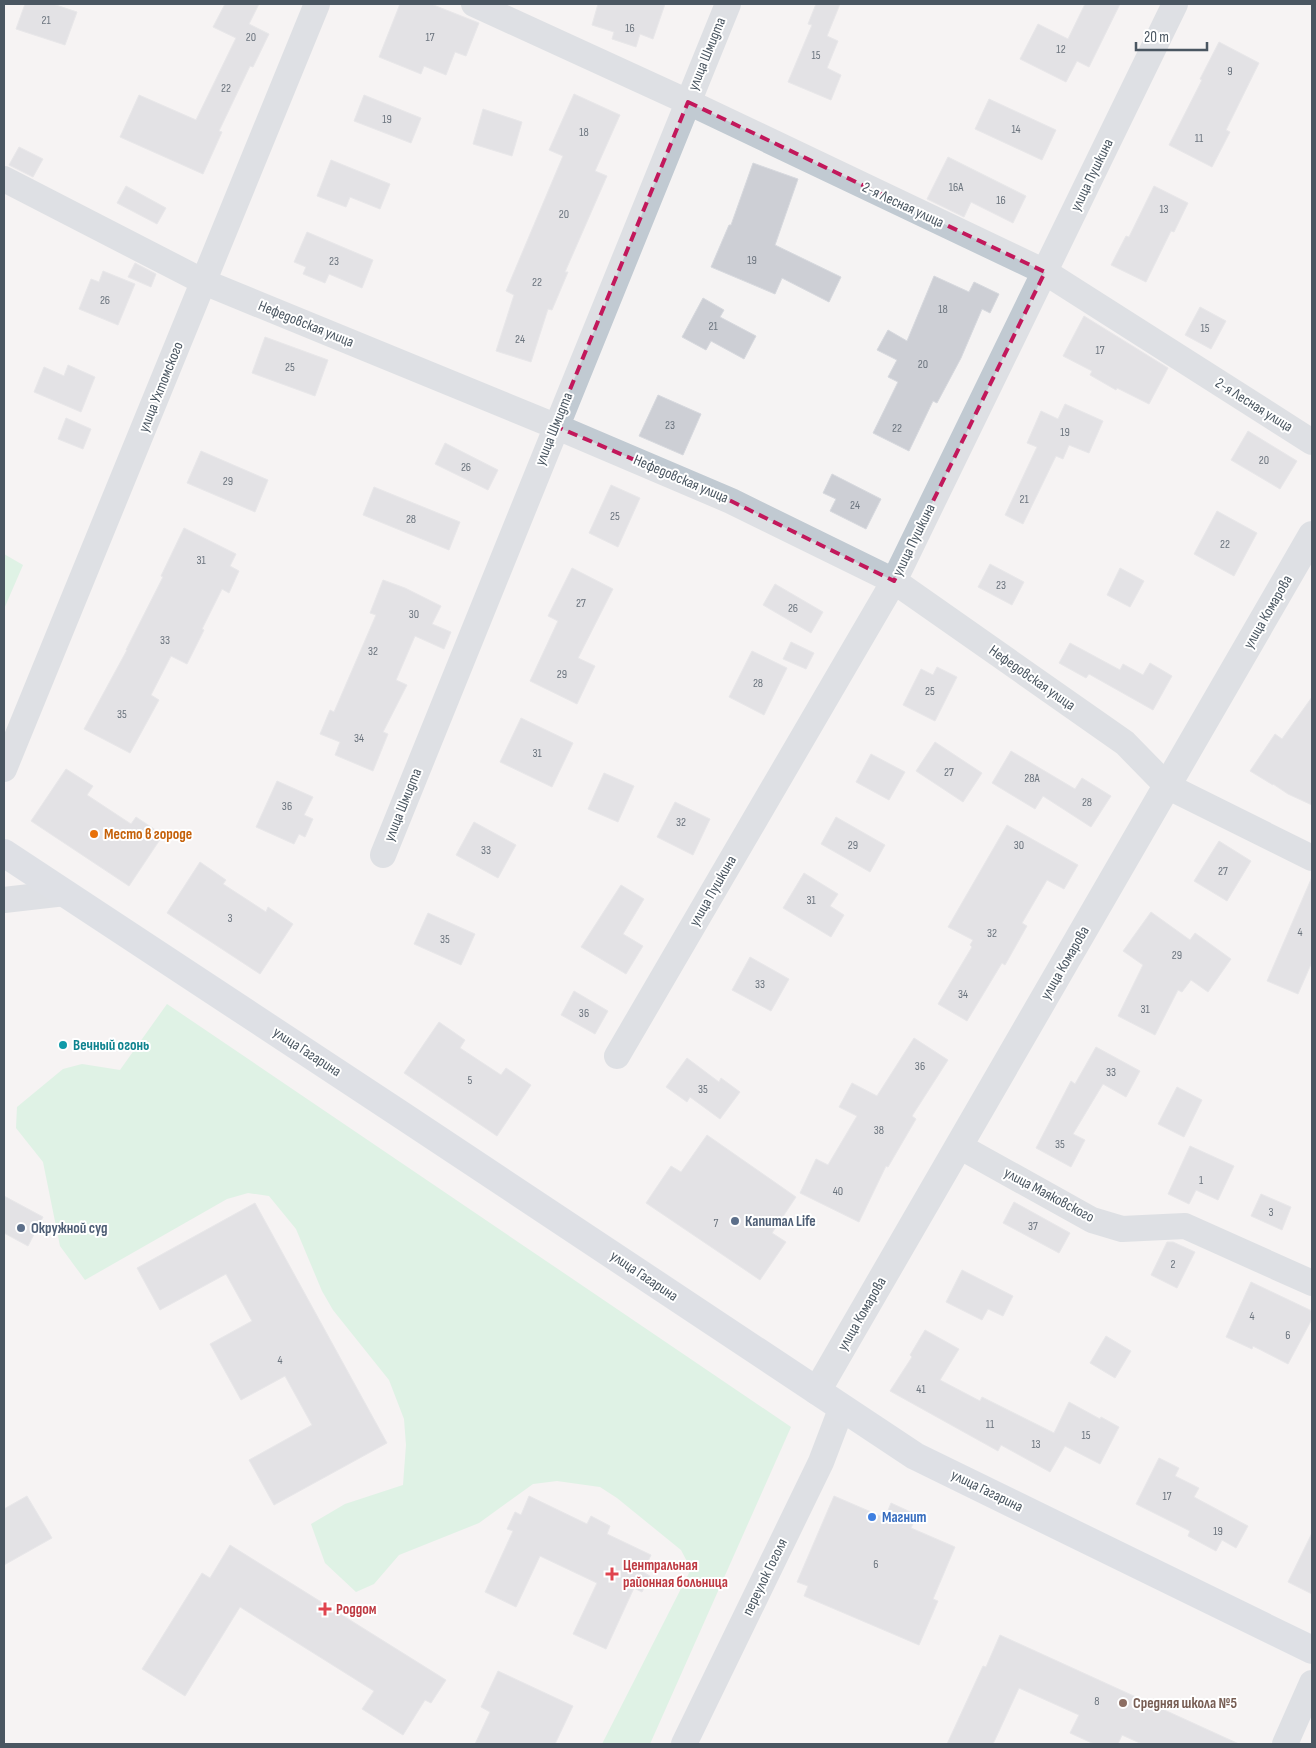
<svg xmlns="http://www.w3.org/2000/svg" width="1316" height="1748" font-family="'Sofia Sans Condensed',sans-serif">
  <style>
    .green { fill: #c3f1d5 }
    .building { fill: #cdcfd5; stroke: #d7d9de }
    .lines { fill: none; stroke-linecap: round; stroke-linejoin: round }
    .minor { stroke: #c1cad2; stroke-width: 26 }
    .tertiary { stroke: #c1cad2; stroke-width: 28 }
    .secondary { stroke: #c1cbd6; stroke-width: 28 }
    .marked { fill: none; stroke: #c2185b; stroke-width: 4; stroke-dasharray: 10 6; stroke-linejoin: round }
    .food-dot { fill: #e8710a; stroke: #fff; stroke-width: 2 }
    .culture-dot { fill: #0f9aa8; stroke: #fff; stroke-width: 2 }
    .service-dot { fill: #5c6f8a; stroke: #fff; stroke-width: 2 }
    .shop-dot { fill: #3f7fe0; stroke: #fff; stroke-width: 2 }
    .health-dot { fill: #e0444e; stroke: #fff; stroke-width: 2 }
    .education-dot { fill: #8d6e63; stroke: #fff; stroke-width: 2 }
    .labels { text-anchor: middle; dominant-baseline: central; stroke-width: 4; stroke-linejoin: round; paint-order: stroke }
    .number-label { font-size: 12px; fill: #6b747e }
    .street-label { font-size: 15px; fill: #4a5661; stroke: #fff }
    .food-label { font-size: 15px; font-weight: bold; fill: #c56008; stroke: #fff; text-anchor: start }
    .culture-label { font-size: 15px; font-weight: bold; fill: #0d838f; stroke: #fff; text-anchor: start }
    .service-label { font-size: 15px; font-weight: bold; fill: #4e5e75; stroke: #fff; text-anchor: start }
    .shop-label { font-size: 15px; font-weight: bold; fill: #366cbe; stroke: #fff; text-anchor: start }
    .health-label { font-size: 15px; font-weight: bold; fill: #be3a42; stroke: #fff; text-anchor: start }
    .education-label { font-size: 15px; font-weight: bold; fill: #785e54; stroke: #fff; text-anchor: start }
  </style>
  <rect width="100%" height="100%" fill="#f5f3f3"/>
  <path class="green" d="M 4,554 L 23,565 L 4,609 Z
    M 167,1004 L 791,1427 L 650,1744 L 602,1744 L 691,1569 L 681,1550 L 617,1498 L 600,1487 L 557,1481 L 533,1484 L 479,1523 L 399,1555 L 374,1584 L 356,1592 L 325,1563 L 311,1524 L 345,1504 L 403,1485 L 406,1445 L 404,1419 L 389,1380 L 333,1310 L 322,1291 L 296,1229 L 269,1196 L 248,1193 L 227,1199 L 85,1280 L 60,1246 L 43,1162 L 16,1128 L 17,1107 L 63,1069 L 82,1064 L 120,1070 Z"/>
  <path class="building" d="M 25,4 L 53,4 L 77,12 L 65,45 L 16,29 Z
    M 225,4 L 259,4 L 249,24 L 269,34 L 253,67 L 250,66 L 219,131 L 222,132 L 203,174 L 120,137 L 139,95 L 196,120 L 236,38 L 213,27 Z
    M 400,4 L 431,4 L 479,23 L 466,56 L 455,52 L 446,75 L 424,66 L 421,74 L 379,57 Z
    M 598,4 L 665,4 L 653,39 L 640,34 L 636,47 L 612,39 L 614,32 L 592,25 Z
    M 816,4 L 840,4 L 827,36 L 838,41 L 827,68 L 841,75 L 831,100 L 788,82 L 812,25 L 808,24 Z
    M 1085,4 L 1120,4 L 1089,67 L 1077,61 L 1066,82 L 1020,59 L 1038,24 L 1068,39 Z
    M 1219,42 L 1259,63 L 1226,130 L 1230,132 L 1212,167 L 1169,145 L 1202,80 L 1200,79 Z
    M 574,94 L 620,115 L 595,171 L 607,176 L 565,272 L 568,272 L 552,310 L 548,309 L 531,362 L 496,351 L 514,295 L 506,291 L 563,156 L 549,150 Z
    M 364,95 L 421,118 L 411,143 L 354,121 Z
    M 989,99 L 1056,130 L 1042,160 L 975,129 Z
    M 483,109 L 522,122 L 512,156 L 473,144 Z
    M 19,147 L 43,159 L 33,177 L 9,165 Z
    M 948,157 L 1026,196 L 1013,223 L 971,202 L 964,217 L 927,199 Z
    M 331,160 L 390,184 L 380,209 L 350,197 L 346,207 L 317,196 Z
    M 753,163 L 798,179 L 775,245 L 841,277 L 829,302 L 782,278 L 775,294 L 711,267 L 729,225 L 731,225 Z
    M 126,186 L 166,208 L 157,224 L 117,203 Z
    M 1154,186 L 1188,203 L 1174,232 L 1171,231 L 1146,282 L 1111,265 L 1126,236 L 1129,237 Z
    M 307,232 L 373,260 L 362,288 L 329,274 L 325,283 L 303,274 L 306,267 L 294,262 Z
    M 135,263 L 156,274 L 151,287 L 128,277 Z
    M 103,271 L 135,284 L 118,325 L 79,309 L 91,279 L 99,282 Z
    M 934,276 L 969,292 L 974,282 L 999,294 L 990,313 L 982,309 L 961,358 L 937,403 L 933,401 L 909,451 L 873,433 L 898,382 L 888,377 L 897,360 L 877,350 L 888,330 L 907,341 Z
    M 703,298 L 724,310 L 720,317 L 756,336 L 744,359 L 711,341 L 706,350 L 682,337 Z
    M 1200,307 L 1226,321 L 1211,349 L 1185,335 Z
    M 1084,316 L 1168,368 L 1149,404 L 1117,388 L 1116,390 L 1090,375 L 1092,371 L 1063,356 Z
    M 265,337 L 328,360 L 315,396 L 252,373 Z
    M 68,365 L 95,377 L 81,412 L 34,392 L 44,367 L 64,376 Z
    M 658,395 L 701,414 L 683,455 L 639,436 Z
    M 1065,404 L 1103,421 L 1089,453 L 1069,445 L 1063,459 L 1056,456 L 1023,524 L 1005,515 L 1037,447 L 1027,443 L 1041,411 L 1058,419 Z
    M 66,418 L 91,429 L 83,449 L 58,439 Z
    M 1248,431 L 1297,461 L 1280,489 L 1231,460 Z
    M 445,443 L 498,470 L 488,490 L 435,464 Z
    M 201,451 L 268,480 L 255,512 L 187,483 Z
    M 832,474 L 881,499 L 866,529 L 830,511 L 836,499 L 823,493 Z
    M 611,485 L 640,498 L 618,547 L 589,533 Z
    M 374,487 L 460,522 L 449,550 L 363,515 Z
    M 1217,511 L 1257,533 L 1234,576 L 1194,554 Z
    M 184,528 L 236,554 L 230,566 L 239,571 L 229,593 L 222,589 L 202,629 L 204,630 L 187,664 L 171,656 L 151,695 L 159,700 L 130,753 L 84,729 L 127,650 L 126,650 L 163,577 L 161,576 Z
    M 990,564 L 1024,582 L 1012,605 L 978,587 Z
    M 572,568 L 613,589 L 578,658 L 595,666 L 577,704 L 530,681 L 558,621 L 548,616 Z
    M 1120,568 L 1144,581 L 1130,607 L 1107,595 Z
    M 383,580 L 405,588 L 441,606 L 432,624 L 451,632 L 444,649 L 415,636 L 396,680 L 407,685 L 383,732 L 388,734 L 373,771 L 335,755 L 340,742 L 320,734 L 330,710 L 334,712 L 376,615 L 370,613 Z
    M 775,584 L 823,612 L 811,633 L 763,605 Z
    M 791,642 L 814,653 L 806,669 L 783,659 Z
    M 1070,643 L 1120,670 L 1123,664 L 1143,675 L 1150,663 L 1172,676 L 1153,710 L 1089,674 L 1086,678 L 1059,663 Z
    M 752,651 L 787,668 L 764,715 L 729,697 Z
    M 937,667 L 957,677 L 935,721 L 903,705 L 921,669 L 933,675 Z
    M 1312,697 L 1312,805 L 1288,794 L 1273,784 L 1273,785 L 1250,771 L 1275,734 L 1282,739 Z
    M 521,718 L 573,743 L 552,787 L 500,762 Z
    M 935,742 L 982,773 L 963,802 L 916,771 Z
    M 1011,751 L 1075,789 L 1082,778 L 1111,796 L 1091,827 L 1043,796 L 1035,809 L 992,783 Z
    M 871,754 L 905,772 L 889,800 L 856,782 Z
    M 66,769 L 93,786 L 87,795 L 131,824 L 136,817 L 163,835 L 129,886 L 31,821 Z
    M 604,773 L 634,786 L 618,822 L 588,809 Z
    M 277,781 L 313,797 L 304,815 L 313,819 L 305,837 L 299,834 L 294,844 L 256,827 Z
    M 675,802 L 710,819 L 693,855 L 657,837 Z
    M 836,817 L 885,845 L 870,872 L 821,844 Z
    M 474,822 L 516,845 L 498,878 L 456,855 Z
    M 1007,825 L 1078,865 L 1064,889 L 1047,880 L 1022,923 L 1027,926 L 1005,965 L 1002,963 L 967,1021 L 938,1004 L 972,947 L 970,945 L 973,940 L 948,927 Z
    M 1219,841 L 1251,861 L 1227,901 L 1194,881 Z
    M 200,862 L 226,880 L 223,884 L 266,912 L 268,907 L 293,924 L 260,974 L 167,913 Z
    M 804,873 L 838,894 L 830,906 L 844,915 L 831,937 L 783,908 Z
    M 1312,877 L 1312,962 L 1298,994 L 1267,981 Z
    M 621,885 L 644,899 L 623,934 L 643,946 L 626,974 L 581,947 Z
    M 1151,912 L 1190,940 L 1195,933 L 1231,959 L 1208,992 L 1191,980 L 1182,992 L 1178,990 L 1155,1035 L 1118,1016 L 1143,965 L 1123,951 Z
    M 428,913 L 475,934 L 461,965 L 414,944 Z
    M 750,957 L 789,979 L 771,1011 L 732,990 Z
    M 574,991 L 608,1011 L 595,1034 L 561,1015 Z
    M 439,1022 L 465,1040 L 460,1048 L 501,1075 L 506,1068 L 531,1085 L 497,1136 L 404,1073 Z
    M 914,1038 L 948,1060 L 912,1116 L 916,1119 L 888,1167 L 886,1166 L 859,1222 L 800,1193 L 816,1159 L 828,1165 L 857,1116 L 839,1107 L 852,1083 L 877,1096 Z
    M 1096,1047 L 1140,1071 L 1126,1097 L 1103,1084 L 1073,1134 L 1085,1140 L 1071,1167 L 1036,1148 L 1071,1081 L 1075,1084 Z
    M 687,1058 L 719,1082 L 721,1078 L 740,1092 L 720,1119 L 690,1097 L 687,1102 L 666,1087 Z
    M 1177,1087 L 1202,1100 L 1184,1137 L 1158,1124 Z
    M 707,1135 L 796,1197 L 772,1233 L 786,1242 L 760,1280 L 646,1203 L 671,1166 L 681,1172 Z
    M 1190,1146 L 1234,1166 L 1218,1200 L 1196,1190 L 1189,1204 L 1168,1194 Z
    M 1261,1194 L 1291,1207 L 1282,1230 L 1251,1216 Z
    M 4,1196 L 43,1217 L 28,1246 L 4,1233 Z
    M 1014,1202 L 1070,1233 L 1059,1253 L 1003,1223 Z
    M 255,1203 L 387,1443 L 274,1505 L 249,1460 L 312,1425 L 285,1376 L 241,1400 L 210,1344 L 252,1321 L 226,1274 L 160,1310 L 137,1268 Z
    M 1167,1242 L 1173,1242 L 1195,1252 L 1177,1288 L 1151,1275 Z
    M 962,1270 L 1013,1296 L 1003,1316 L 988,1309 L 982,1320 L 946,1302 Z
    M 1251,1282 L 1312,1311 L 1312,1319 L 1288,1364 L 1253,1346 L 1252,1349 L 1226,1337 Z
    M 925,1330 L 959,1349 L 940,1380 L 980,1401 L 982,1397 L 1054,1433 L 1069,1402 L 1100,1419 L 1101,1417 L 1119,1427 L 1100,1464 L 1065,1446 L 1050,1472 L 1001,1445 L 998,1451 L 890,1391 L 912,1357 L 910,1355 Z
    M 1106,1336 L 1131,1351 L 1115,1378 L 1090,1363 Z
    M 1159,1458 L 1179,1468 L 1175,1476 L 1199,1488 L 1194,1497 L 1248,1526 L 1236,1548 L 1222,1540 L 1216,1551 L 1188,1536 L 1190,1531 L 1136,1504 Z
    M 27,1496 L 52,1538 L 4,1565 L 4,1509 Z
    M 529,1496 L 587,1524 L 591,1516 L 610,1526 L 607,1534 L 651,1555 L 643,1572 L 650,1576 L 642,1592 L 634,1588 L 606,1649 L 573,1634 L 597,1583 L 540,1556 L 516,1607 L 485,1592 L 513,1531 L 507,1529 L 515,1512 L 521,1515 Z
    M 834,1496 L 885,1518 L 891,1503 L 917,1515 L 911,1528 L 955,1547 L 933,1599 L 938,1601 L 919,1645 L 804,1596 L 808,1586 L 797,1582 Z
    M 1312,1533 L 1312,1594 L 1288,1582 Z
    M 230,1545 L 446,1680 L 431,1703 L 425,1700 L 403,1735 L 362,1709 L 374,1691 L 240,1607 L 185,1696 L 142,1669 L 202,1573 L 210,1578 Z
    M 1000,1635 L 1239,1744 L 1142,1744 L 1122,1735 L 1118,1744 L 1094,1744 L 1070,1733 L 1079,1715 L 1019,1688 L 993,1744 L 947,1744 L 983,1666 L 986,1667 Z
    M 498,1671 L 573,1706 L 555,1744 L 475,1744 L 490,1712 L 481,1707 Z"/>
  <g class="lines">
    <path class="minor" d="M 474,4 L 688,102 L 1045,272 L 1312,442
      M 4,179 L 204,282 L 555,426 L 731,501 L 894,581 L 1125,743 L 1167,786 L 1312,858
      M 4,769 L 317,4
      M 383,855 L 728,4
      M 4,900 L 65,893
      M 617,1056 L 894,581 L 1175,4
      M 959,1146 L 1092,1220 L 1122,1229 L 1185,1226 L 1312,1283
      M 684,1744 L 821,1462 L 842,1407
      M 1285,1744 L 1312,1683"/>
    <path class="tertiary" d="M 817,1391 L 1312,535"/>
    <path class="secondary" d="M 4,853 L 403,1116 L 915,1456 L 1312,1650"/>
  </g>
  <path d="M0 0H1316V1748H0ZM 688,102 L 1045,272 L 894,581 L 731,501 L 555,426 Z" fill="#f5f3f3" fill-opacity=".55" fill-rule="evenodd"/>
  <path class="marked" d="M 688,102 L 1045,272 L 894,581 L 731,501 L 555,426 Z"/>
  <circle class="food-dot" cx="94" cy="834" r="5"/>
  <circle class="culture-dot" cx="63" cy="1045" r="5"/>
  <g class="service-dot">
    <circle cx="735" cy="1221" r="5"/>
    <circle cx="21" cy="1228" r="5"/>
  </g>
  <circle class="shop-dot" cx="872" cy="1517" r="5"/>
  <g class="health-dot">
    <path d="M609.5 1566.5h5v5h5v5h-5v5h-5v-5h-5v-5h5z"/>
    <path d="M322.5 1601.5h5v5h5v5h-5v5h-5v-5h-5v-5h5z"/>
  </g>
  <circle class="education-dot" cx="1123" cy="1703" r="5"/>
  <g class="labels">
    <g class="number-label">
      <text x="46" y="20">21</text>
      <text x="630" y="28">16</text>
      <text x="251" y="37">20</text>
      <text x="430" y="37">17</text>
      <text x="1061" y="49">12</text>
      <text x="816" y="55">15</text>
      <text x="1230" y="71">9</text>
      <text x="226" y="88">22</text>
      <text x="387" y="119">19</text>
      <text x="1016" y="129">14</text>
      <text x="584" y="132">18</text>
      <text x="1199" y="138">11</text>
      <text x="956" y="187">16А</text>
      <text x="1001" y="200">16</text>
      <text x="1164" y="209">13</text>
      <text x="564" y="214">20</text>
      <text x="752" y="260">19</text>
      <text x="334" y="261">23</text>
      <text x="537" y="282">22</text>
      <text x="105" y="300">26</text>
      <text x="943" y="309">18</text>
      <text x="713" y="326">21</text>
      <text x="1205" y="328">15</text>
      <text x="520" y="339">24</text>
      <text x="1100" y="350">17</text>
      <text x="923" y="364">20</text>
      <text x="290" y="367">25</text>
      <text x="670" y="425">23</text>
      <text x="897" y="428">22</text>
      <text x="1065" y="432">19</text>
      <text x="1264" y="460">20</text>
      <text x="466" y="467">26</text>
      <text x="228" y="481">29</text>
      <text x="1024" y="499">21</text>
      <text x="855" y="505">24</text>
      <text x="615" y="516">25</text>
      <text x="411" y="519">28</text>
      <text x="1225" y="544">22</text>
      <text x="201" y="560">31</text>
      <text x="1001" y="585">23</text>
      <text x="581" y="603">27</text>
      <text x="793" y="608">26</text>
      <text x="414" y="614">30</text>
      <text x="165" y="640">33</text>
      <text x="373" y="651">32</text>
      <text x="562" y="674">29</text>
      <text x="758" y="683">28</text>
      <text x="930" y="691">25</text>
      <text x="122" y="714">35</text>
      <text x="359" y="738">34</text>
      <text x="537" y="753">31</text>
      <text x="949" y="772">27</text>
      <text x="1032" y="778">28А</text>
      <text x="1087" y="802">28</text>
      <text x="287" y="806">36</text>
      <text x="681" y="822">32</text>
      <text x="853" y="845">29</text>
      <text x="1019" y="845">30</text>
      <text x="486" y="850">33</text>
      <text x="1223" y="871">27</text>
      <text x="811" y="900">31</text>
      <text x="230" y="918">3</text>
      <text x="1300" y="932">4</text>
      <text x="992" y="933">32</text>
      <text x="445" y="939">35</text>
      <text x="1177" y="955">29</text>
      <text x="760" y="984">33</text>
      <text x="963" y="994">34</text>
      <text x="1145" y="1009">31</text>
      <text x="584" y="1013">36</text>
      <text x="920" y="1066">36</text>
      <text x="1111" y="1072">33</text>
      <text x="470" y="1080">5</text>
      <text x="703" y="1089">35</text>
      <text x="879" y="1130">38</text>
      <text x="1060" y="1144">35</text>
      <text x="1201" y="1180">1</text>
      <text x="838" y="1191">40</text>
      <text x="1271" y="1212">3</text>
      <text x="716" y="1223">7</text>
      <text x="1033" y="1226">37</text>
      <text x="1173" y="1264">2</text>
      <text x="1252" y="1316">4</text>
      <text x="1288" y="1335">6</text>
      <text x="280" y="1360">4</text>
      <text x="921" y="1389">41</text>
      <text x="990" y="1424">11</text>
      <text x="1086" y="1435">15</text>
      <text x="1036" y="1444">13</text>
      <text x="1167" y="1496">17</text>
      <text x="1218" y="1531">19</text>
      <text x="876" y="1564">6</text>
      <text x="1097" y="1701">8</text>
    </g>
    <g class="street-label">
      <text transform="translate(707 54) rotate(-68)">улица Шмидта</text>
      <text transform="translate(1092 175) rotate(-64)">улица Пушкина</text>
      <text transform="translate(903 205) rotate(25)">2-я Лесная улица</text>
      <text transform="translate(306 324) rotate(22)">Нефедовская улица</text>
      <text transform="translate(161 387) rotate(-68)">улица Ухтомского</text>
      <text transform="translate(1254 405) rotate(32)">2-я Лесная улица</text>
      <text transform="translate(554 429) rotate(-68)">улица Шмидта</text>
      <text transform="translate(681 479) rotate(23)">Нефедовская улица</text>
      <text transform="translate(914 540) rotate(-64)">улица Пушкина</text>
      <text transform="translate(1268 612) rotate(-60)">улица Комарова</text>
      <text transform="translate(1032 678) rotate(35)">Нефедовская улица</text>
      <text transform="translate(403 805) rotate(-68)">улица Шмидта</text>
      <text transform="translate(713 891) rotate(-60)">улица Пушкина</text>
      <text transform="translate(1065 963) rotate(-60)">улица Комарова</text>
      <text transform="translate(307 1052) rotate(33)">улица Гагарина</text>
      <text transform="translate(1049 1195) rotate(28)">улица Маяковского</text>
      <text transform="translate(644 1276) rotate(34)">улица Гагарина</text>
      <text transform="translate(862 1314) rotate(-60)">улица Комарова</text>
      <text transform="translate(987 1491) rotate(26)">улица Гагарина</text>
      <text transform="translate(765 1577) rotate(-64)">переулок Гоголя</text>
    </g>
    <g class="food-label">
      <text x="104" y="834">Место в городе</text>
    </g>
    <g class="culture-label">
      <text x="73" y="1045">Вечный огонь</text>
    </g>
    <g class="service-label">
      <text x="745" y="1221">Капитал Life</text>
      <text x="31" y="1228">Окружной суд</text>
    </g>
    <g class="shop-label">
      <text x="882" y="1517">Магнит</text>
    </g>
    <g class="health-label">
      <text x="623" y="1565">Центральная<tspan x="623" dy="17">районная больница</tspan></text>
      <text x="336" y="1609">Роддом</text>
    </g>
    <g class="education-label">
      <text x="1133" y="1703">Средняя школа №5</text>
    </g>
  </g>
  <rect width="1316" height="1748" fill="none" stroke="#4a5661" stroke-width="10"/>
  <path d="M1136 42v8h71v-8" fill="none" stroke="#4a5661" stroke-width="2.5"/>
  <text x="1144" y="42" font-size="15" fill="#4a5661" stroke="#ffffff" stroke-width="4" paint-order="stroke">20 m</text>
</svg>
